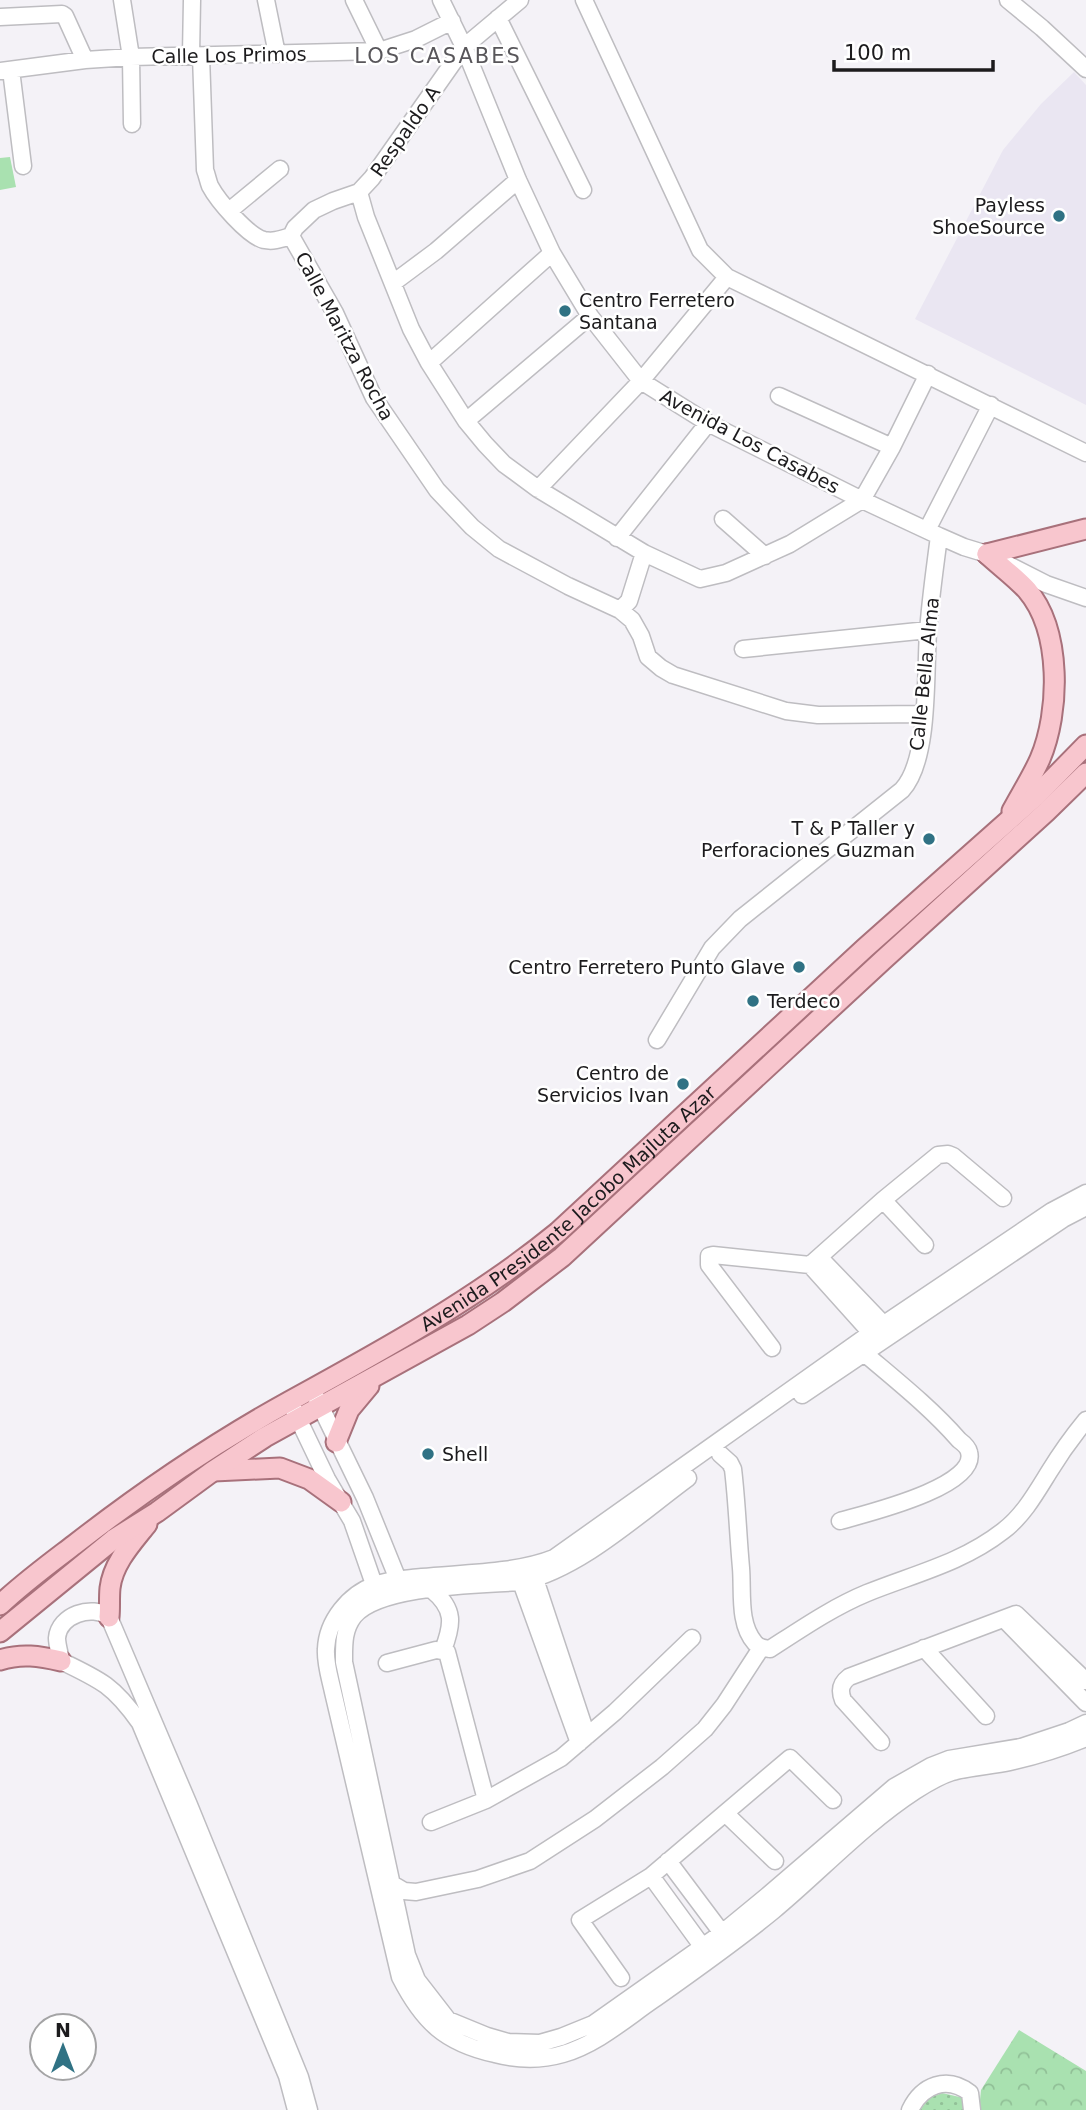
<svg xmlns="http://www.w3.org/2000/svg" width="1086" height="2110" font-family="'DejaVu Sans',sans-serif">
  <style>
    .built { fill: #eae6f2 }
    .grass { fill: url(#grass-dots) }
    .forest { fill: url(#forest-crowns) }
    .pitch { fill: #a9e1b0 }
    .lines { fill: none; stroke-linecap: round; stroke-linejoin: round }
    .minor-casing { stroke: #bebdc1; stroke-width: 19 }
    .major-casing { stroke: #a8717b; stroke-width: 23 }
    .minor { stroke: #fff; stroke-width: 16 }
    .major { stroke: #f8c6ce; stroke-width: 19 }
    .poi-dot { fill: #307284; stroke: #fff; stroke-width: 2.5 }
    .labels { text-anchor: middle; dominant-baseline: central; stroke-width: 5; stroke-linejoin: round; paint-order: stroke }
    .street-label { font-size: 19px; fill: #1c1b1d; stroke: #fff }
    .poi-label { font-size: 19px; fill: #1c1b1d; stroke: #fff; text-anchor: end }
    .neighbourhood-label { font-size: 21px; letter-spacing: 2px; fill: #58565a; stroke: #fff }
  </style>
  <defs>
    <pattern id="grass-dots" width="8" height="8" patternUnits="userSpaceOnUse" patternTransform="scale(1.75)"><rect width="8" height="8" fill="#a9e1b0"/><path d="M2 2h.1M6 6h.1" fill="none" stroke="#91c097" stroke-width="1.8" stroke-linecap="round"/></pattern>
    <pattern id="forest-crowns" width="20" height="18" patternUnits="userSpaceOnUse" patternTransform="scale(1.75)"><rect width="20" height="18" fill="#a9e1b0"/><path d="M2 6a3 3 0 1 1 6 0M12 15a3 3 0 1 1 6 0" fill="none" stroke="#91c097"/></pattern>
  </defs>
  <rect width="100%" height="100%" fill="#f4f2f7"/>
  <path class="built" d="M 1074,72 L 1086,85 L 1086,405 L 915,319 L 1003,150 L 1041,104 Z"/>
  <path class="grass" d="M 942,2093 L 964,2098 L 966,2110 L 920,2110 L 929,2098 Z"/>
  <path class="forest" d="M 1019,2030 L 1086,2071 L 1086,2110 L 979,2110 L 981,2090 Z"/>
  <path class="pitch" d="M 10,157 L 16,187 L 0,190 L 0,158 Z"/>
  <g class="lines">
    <defs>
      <path id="minor" d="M 122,0 L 131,57 L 132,124
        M 266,0 L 277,54
        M 354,0 L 379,51
        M 441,0 L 464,47 L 518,180 L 552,253 L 590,316 L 641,381 L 708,423 L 862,500 L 939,536 L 964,547 L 987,554 L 1046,584 L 1086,598
        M 584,0 L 700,250 L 727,277 L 1086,453
        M 1008,0 L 1042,28 L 1086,69
        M 0,17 L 62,14 L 65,16 L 85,60
        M 498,18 L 583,190
        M 191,55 L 192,0
        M 201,56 L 205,170 C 207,175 208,181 210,186 C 218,201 248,236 264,240 C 274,242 281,239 291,236 L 295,228 L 314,210 L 333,201 L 359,192 L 372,178 L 464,47 L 520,0
        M 11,70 L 23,166
        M 0,71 L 85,60 L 131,57 L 379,51 L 416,39 L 452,21
        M 359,192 L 366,217 L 411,329 L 429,363 L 466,421 L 485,444 L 504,464 L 538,489 L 644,553 L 700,579 L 726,573 L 790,544 L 862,500 L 892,447 L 928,374
        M 229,211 L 280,169
        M 291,236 L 335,313 L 374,398 L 437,490 L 472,527 L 499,549 L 568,586 L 620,610 L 632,620 L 641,636 L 648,657 L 661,668 L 673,675 L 786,711 L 818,715 L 924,714
        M 393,283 L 436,251 L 518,180
        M 429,363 L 552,253
        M 779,396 L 892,447
        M 466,421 L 590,316
        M 538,489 L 641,381 L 727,277
        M 723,519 L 765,556
        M 927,530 L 991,405
        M 617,538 L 708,423
        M 620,610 L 629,601 L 644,553
        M 743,649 L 928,630
        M 657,1040 L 712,948 L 740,919 L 902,790 C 930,760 925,674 928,633 C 930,601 935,568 939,536
        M 1086,1193 L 1052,1211 L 871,1333 L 554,1558 C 517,1573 463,1573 422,1577 C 406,1579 390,1579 375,1585 C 349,1594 327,1621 326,1649 C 325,1663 330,1678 333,1692 L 400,1977 C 423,2022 445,2043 495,2054 C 518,2060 539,2061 563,2054 C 597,2044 624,2020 653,2000 C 694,1971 734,1943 773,1911 C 820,1872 863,1825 915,1791 C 926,1784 939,1776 952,1772 C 971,1767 991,1766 1010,1762 C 1036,1756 1062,1748 1086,1738
        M 883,1200 L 925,1245
        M 820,1258 L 891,1332
        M 810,1265 L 871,1333
        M 772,1348 L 709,1265 L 709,1256 L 713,1255 L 810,1265 L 883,1200 L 938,1155 L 948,1154 L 953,1156 L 1003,1198
        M 802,1395 L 1063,1219 L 1086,1207
        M 316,1397 L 365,1498 L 401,1587
        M 294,1410 L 327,1479 L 352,1521 L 377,1593
        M 720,1454 L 730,1463 L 733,1469 C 737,1502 738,1535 741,1568 C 743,1592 738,1624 755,1643 C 759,1648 764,1648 770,1649 C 801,1629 833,1607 867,1593 C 914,1574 962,1563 1003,1531 C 1023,1516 1036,1493 1049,1472 C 1060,1454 1072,1437 1086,1420
        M 688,1478 C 639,1514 580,1569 521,1582 C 481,1585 380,1585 354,1616 C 343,1630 344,1646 344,1662 L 407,1955 L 417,1980 L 448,2020 L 487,2036 L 508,2042 L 540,2043 L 561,2037 L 593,2024 L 722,1933 L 767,1896 L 894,1787 L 931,1766 L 949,1759 L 1021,1747 L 1069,1731 L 1086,1723
        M 840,1521 C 864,1514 979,1487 969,1452 C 968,1447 963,1443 959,1440 C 931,1408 897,1381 864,1353
        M 535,1579 L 587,1736
        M 521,1582 L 579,1743
        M 432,1590 C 455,1609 453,1624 443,1650
        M 1004,1619 L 1086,1703
        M 924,1648 L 986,1716
        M 387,1663 L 436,1650 L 447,1652 L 486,1800
        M 881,1742 L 843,1700 C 839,1690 841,1683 849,1677 L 1016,1614 L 1086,1681
        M 725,1813 L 775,1861
        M 431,1822 L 486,1800 L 561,1758 L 615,1712 L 692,1638
        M 668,1861 L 722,1933
        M 651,1876 L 702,1946
        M 392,1884 L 404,1891 L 416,1892 L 478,1879 L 530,1861 L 595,1819 L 662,1767 L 705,1729 L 724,1705 L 761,1648
        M 621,1978 L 580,1920 L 651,1876 L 790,1758 L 833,1800
        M 296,2110 L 287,2076 L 140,1723 C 114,1686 101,1680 61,1661 C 60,1654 57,1645 57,1638 C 59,1615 92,1604 109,1617 L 189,1805 L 300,2077 L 309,2110
        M 910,2110 C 922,2085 947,2075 970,2093 L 972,2110"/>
      <g id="major">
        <path d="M 987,554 C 1000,566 1015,577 1027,590 C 1062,631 1060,712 1040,759 C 1032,777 1021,794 1012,811"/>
        <path d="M 987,554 L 1086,529"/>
        <path d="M 336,1442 L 349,1410 L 369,1386"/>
        <path d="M 214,1471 L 280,1468 L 309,1479 L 341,1502"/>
        <path id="s1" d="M 0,1605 C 23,1583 49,1564 74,1545 C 142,1492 214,1443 290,1401 C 383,1350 476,1299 558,1232 L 865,948 L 1035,797 L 1086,745"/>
        <path d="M 109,1617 C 110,1608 109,1598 110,1588 C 113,1563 132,1543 147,1524"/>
        <path d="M 0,1632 L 114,1539 L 157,1512 L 213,1471 L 265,1437 L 468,1325 L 503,1302 L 562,1257 L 883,960 L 1046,812 L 1086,773"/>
        <path d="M 0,1660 C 21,1653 40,1656 61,1661"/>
      </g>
    </defs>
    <use href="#minor" class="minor-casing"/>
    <use href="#major" class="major-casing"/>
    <use href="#minor" class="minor"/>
    <use href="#major" class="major"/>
  </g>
  <g class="poi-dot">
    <circle cx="1059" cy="216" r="7"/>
    <circle cx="565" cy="311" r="7"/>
    <circle cx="929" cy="839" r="7"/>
    <circle cx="799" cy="967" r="7"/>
    <circle cx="753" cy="1001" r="7"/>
    <circle cx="683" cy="1084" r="7"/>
    <circle cx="428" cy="1454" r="7"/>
  </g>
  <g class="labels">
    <g class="street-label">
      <text transform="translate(229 55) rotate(-1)">Calle Los Primos</text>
      <text transform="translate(405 131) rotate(-55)">Respaldo A</text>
      <text transform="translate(345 336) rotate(62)">Calle Maritza Rocha</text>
      <text transform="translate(750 441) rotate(28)">Avenida Los Casabes</text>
      <text transform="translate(924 674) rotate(-84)">Calle Bella Alma</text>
      <text stroke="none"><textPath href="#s1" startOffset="695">Avenida Presidente Jacobo Majluta Azar</textPath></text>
    </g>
    <g class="poi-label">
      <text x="1045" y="205">Payless<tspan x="1045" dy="22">ShoeSource</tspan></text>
      <text x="579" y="300" text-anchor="start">Centro Ferretero<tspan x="579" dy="22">Santana</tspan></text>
      <text x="915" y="828">T &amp; P Taller y<tspan x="915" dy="22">Perforaciones Guzman</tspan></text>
      <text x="785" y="967">Centro Ferretero Punto Glave</text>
      <text x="767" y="1001" text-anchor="start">Terdeco</text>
      <text x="669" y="1073">Centro de<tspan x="669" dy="22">Servicios Ivan</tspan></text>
      <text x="442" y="1454" text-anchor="start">Shell</text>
    </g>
    <g class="neighbourhood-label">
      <text x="438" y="56">LOS CASABES</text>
    </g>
  </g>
  <g transform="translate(63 2047)"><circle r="33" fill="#ffffff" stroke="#a4a4a5" stroke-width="2"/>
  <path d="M0-5L12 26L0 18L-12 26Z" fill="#307284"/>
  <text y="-10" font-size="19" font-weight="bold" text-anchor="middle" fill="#1c1b1d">N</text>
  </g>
  <path d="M834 60v10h159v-10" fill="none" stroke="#1c1b1d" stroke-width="3.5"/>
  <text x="844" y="60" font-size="21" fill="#1c1b1d" stroke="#ffffff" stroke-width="5" paint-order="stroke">100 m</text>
</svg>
